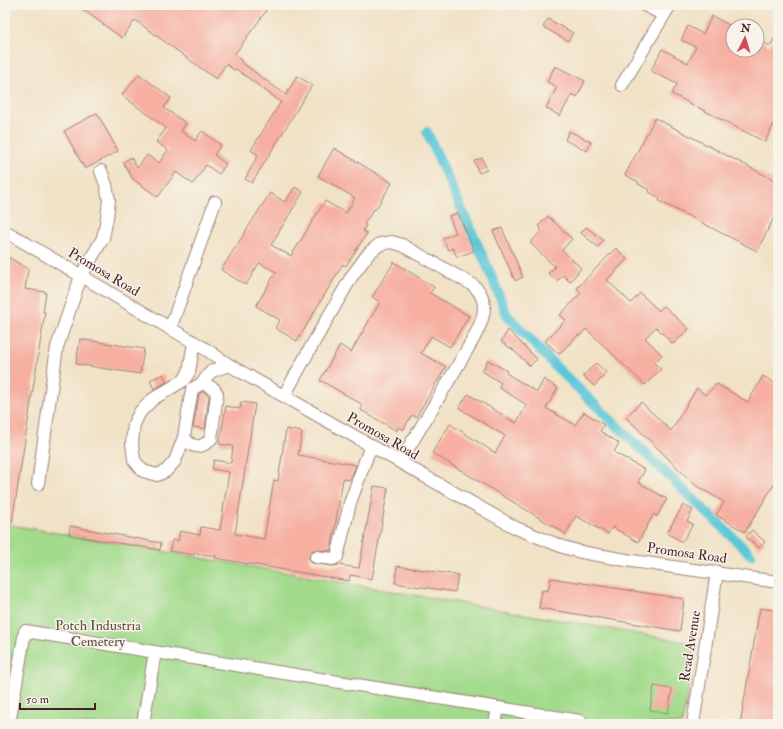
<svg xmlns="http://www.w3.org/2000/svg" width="783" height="729" font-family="'IM FELL Double Pica',serif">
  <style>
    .green { fill: #a3db8d; stroke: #767d5c }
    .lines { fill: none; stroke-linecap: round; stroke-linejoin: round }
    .canal { stroke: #5cc7d7; stroke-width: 10 }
    .building { fill: #f6afa0 }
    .minor-casing { stroke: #9e8078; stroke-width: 14 }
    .minor { stroke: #fff; stroke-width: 12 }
    .labels { text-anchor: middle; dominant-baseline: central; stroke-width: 3; stroke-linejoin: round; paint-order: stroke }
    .street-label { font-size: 14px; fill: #4a1f2b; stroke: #f7f3e8 }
    .park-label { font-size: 14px; fill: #604e44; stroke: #f7f3e8 }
  </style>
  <rect width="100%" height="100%" fill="#f7f3e8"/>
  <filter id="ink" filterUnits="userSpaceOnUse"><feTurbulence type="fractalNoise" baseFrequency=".025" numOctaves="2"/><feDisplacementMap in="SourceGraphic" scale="8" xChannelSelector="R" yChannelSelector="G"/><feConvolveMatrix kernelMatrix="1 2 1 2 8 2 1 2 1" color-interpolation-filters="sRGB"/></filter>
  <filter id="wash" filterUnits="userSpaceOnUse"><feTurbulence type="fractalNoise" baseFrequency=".012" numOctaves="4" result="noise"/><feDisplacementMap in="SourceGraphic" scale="16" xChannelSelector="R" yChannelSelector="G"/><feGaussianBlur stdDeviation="0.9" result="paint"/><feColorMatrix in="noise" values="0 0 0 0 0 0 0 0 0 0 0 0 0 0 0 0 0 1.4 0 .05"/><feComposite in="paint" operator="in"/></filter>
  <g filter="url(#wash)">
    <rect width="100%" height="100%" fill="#f1e2c6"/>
    <path class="green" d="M 5,524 L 697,644 L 682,724 L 5,724 Z"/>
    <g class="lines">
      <path class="canal" d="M 427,132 L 489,270 L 507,315 L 557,368 L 751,555"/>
    </g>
    <g id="blocks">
      <path class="building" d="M 77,5 L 259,5 L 266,11 L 234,55 L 242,61 L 241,62 L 286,95 L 297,76 L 312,85 L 252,183 L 245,179 L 258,155 L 251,150 L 281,102 L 236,69 L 234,70 L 226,64 L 216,79 L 135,20 L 122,38 Z
        M 712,16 L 733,27 L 733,50 L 757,50 L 757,39 L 770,46 L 778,32 L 778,124 L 775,122 L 765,142 L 672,94 L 677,84 L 651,71 L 662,49 L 688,63 L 696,47 L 681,40 L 688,26 L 703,34 Z
        M 548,19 L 573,33 L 568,41 L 543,27 Z
        M 555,66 L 585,81 L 577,97 L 572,94 L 560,116 L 546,108 L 557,87 L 547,82 Z
        M 139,74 L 171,98 L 164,108 L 186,123 L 181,131 L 195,141 L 202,131 L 221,145 L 214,155 L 226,164 L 219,174 L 206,165 L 193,184 L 176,172 L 158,197 L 133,179 L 123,162 L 131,157 L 137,168 L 147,155 L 159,163 L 168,150 L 156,142 L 166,128 L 122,95 Z
        M 97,113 L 118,151 L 85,169 L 64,131 Z
        M 655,118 L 778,182 L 778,210 L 757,251 L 659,201 L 660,198 L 649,192 L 650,190 L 638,184 L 639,182 L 625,175 Z
        M 569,131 L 591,142 L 587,151 L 565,140 Z
        M 334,148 L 392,183 L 375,210 L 374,209 L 364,224 L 366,225 L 363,231 L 367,233 L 346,266 L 343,264 L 297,341 L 275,328 L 280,320 L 256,306 L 276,272 L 259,263 L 246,285 L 221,270 L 270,193 L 285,202 L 295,187 L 303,192 L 271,245 L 291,256 L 325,201 L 346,213 L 355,198 L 318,176 Z
        M 482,158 L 487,170 L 479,173 L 474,161 Z
        M 458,213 L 474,251 L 457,257 L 453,248 L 448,250 L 443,238 L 456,233 L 449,216 Z
        M 548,216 L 572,239 L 562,250 L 581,268 L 570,282 L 563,275 L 557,281 L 548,273 L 555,267 L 530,243 L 542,230 L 538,226 Z
        M 586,227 L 603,240 L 598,247 L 581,233 Z
        M 502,228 L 523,277 L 515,281 L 493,231 Z
        M 616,248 L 627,259 L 607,280 L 631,303 L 640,293 L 659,311 L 664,306 L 689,329 L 673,344 L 656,327 L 645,338 L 662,355 L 654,363 L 661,369 L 645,385 L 586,329 L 579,336 L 578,335 L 559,354 L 545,341 L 566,320 L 560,315 L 581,293 L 577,288 Z
        M 5,255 L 28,269 L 25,289 L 46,292 L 43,312 L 45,312 L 12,523 L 5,522 Z
        M 394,262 L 434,287 L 430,293 L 469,316 L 450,347 L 431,336 L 421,353 L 446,367 L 416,417 L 412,415 L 403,430 L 398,427 L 397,431 L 361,410 L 363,405 L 320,380 L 340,345 L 351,352 L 380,302 L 372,297 Z
        M 508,330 L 537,359 L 530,366 L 512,349 L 501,342 Z
        M 80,339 L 144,349 L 140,374 L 76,364 Z
        M 488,360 L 507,371 L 506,373 L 537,392 L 544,379 L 558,388 L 546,408 L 575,425 L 584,412 L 604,425 L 600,431 L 619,443 L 614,452 L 645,470 L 638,482 L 667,499 L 657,516 L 654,514 L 638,542 L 612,527 L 608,534 L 576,516 L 566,534 L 432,453 L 450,424 L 495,453 L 505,436 L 459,408 L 468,394 L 516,423 L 527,405 L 498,387 L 501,383 L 482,371 Z
        M 596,363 L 607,373 L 594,386 L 583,376 Z
        M 163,374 L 167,382 L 154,389 L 150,380 Z
        M 763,376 L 778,385 L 778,478 L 745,532 L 716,515 L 724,502 L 695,485 L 626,417 L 641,402 L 671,431 L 697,388 L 705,395 L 717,384 L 748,402 Z
        M 203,392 L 209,396 L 205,429 L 193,427 L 199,394 Z
        M 241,402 L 255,404 L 235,534 L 264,539 L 274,480 L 278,481 L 286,429 L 302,432 L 298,455 L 356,465 L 350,480 L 343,479 L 331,551 L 313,550 L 309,557 L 309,560 L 312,563 L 332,566 L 338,565 L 359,568 L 374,486 L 388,488 L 372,579 L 350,575 L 349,581 L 215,558 L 216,556 L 194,553 L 194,555 L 170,551 L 172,540 L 178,541 L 180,531 L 200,535 L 201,527 L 220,530 L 229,472 L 212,469 L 214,460 L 231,463 L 233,446 L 219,444 L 226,406 L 240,409 Z
        M 683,505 L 693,510 L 687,521 L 693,524 L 682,542 L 667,533 Z
        M 70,526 L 161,543 L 160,550 L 69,535 Z
        M 752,530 L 765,542 L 759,548 L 746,537 Z
        M 397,566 L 458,575 L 455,592 L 395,583 Z
        M 551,578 L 684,599 L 680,631 L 539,608 L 542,590 L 548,591 Z
        M 760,608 L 778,611 L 778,724 L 740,724 Z
        M 654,686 L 672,689 L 668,713 L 650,710 Z"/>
    </g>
  </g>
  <g filter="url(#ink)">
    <use href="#blocks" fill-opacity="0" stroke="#9e8078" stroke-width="1"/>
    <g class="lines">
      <defs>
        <path id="minor" d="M 644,5 L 664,15 L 670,5
          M 622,85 L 664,15
          M 5,231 L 207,350 L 229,365 L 516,528 L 563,547 L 581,552 L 632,561 L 778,582
          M 170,329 L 215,202
          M 194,342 L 189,372 L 184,380 L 153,399 L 140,412 L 134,424 L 132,443 L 134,460 L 143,471 L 157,475 L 166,471 L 175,461 L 184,437 L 192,389 L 203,383 L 207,376 L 212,371 L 229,365
          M 284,396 L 311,347 L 352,276 L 369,253 L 380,244 L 392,242 L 402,245 L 473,285 C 482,293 486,303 483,315 C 480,331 465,352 457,367 C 438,399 419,430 400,462
          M 184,437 C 192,449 201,449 211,439 L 217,394 L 214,389 L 203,383
          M 38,484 L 57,347 L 81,276 L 103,238 L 107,218 L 109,200 L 106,185 L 101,171
          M 316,557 L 333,559 L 337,557 L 350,503 L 371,445
          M 9,724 L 25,631 L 580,721 L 580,724
          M 143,724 L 155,652
          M 495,724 L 498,708
          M 693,724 L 717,572"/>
      </defs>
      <use href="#minor" class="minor-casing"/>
      <use href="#minor" class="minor"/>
    </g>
  </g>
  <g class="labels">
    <g class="street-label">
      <text transform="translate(104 272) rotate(31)">Promosa Road</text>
      <text transform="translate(383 436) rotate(30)">Promosa Road</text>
      <text transform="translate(687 553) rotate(8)">Promosa Road</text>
      <text transform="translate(690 646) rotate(-81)">Read Avenue</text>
    </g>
    <g class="park-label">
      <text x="98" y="625">Potch Industria<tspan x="98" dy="16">Cemetery</tspan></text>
    </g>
  </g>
  <rect width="783" height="729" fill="none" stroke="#f7f3e8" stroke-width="20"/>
  <g transform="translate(745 38) rotate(5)"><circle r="19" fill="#f7f3e8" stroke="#b29e9c"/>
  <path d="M0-3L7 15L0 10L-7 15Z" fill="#d1495b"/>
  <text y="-6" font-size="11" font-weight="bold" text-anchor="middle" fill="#4a1f2b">N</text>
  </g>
  <path d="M20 703v6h75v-6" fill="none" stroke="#4a1f2b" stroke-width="2"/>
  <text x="26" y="703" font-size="12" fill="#4a1f2b" stroke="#f7f3e8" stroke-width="3" paint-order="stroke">50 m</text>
</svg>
